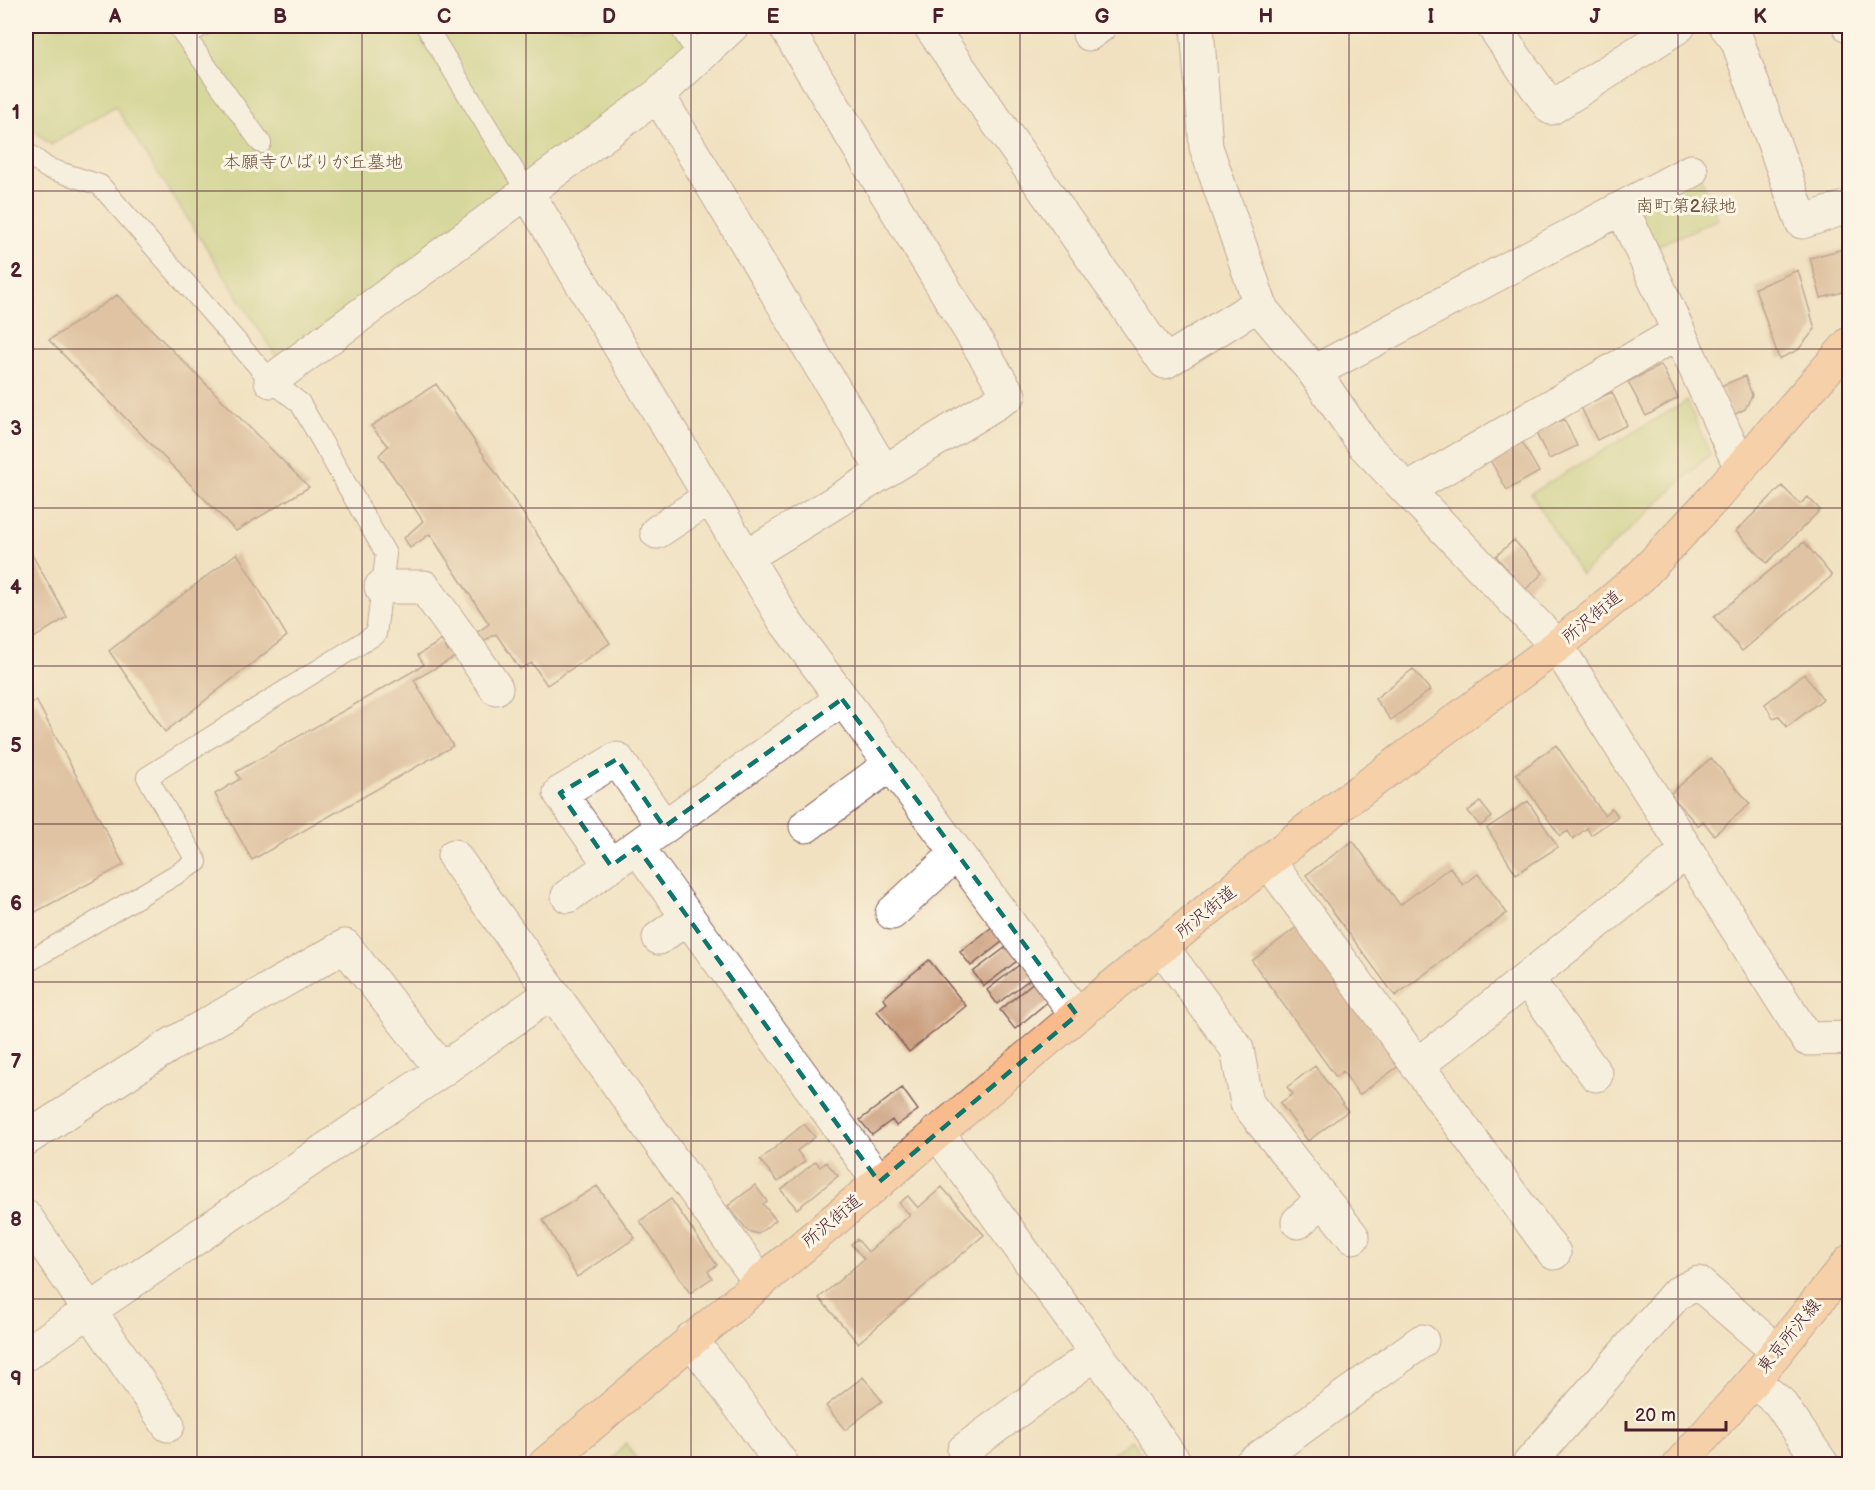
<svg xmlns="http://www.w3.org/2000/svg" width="1875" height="1490" font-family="'Balsamiq Sans','Klee One',sans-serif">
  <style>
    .green { fill: #b7cb6f; stroke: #80754d; stroke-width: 1.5 }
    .building { fill: #ca9e7e }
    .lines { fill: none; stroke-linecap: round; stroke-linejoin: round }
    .service-casing { stroke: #846360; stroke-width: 22 }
    .minor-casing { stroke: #846360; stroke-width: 35 }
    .primary-casing { stroke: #846360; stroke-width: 35 }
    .service { stroke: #fff; stroke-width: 20 }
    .minor { stroke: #fff; stroke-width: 33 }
    .primary { stroke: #fabb8c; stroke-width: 33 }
    .marked { fill: none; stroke: #0f766e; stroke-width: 4.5; stroke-dasharray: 12 8; stroke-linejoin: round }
    .grid { fill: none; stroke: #4a1f2b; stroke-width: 1.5; stroke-opacity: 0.55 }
    .labels { text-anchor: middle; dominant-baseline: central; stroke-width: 6; stroke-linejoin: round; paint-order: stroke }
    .park-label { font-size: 18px; fill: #6b533f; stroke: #fcf5e5 }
    .street-label { font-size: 18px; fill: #4a1f2b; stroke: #fcf5e5 }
    .neatline { fill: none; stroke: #4a1f2b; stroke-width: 2 }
    .grid-label { font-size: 20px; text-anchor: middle; font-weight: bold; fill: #4a1f2b }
  </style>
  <rect width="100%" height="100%" fill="#fcf5e5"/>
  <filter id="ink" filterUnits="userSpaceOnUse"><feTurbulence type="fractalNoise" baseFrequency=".0167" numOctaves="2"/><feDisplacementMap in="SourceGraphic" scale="12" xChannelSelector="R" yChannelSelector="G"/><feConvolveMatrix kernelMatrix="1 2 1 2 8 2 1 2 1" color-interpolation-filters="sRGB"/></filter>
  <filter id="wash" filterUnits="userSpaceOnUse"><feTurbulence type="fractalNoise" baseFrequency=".008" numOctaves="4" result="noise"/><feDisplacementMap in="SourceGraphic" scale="24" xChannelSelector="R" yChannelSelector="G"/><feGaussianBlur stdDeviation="1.35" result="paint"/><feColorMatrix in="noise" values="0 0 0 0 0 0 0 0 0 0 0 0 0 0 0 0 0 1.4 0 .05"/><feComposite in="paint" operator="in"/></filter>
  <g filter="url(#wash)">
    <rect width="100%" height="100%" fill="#f1e1c1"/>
    <path class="green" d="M 26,26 L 716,26 L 627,107 L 278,359 L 115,106 L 51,145 L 26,124 Z
      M 1698,170 L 1718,219 L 1645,251 L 1626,210 Z
      M 1687,401 L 1710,454 L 1581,575 L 1531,493 Z
      M 1131,1440 L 1148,1464 L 1099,1464 Z
      M 625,1443 L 641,1464 L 609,1464 Z"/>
    <g id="blocks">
      <path class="building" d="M 1847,248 L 1850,290 L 1821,298 L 1810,258 Z
        M 1798,270 L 1815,329 L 1798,350 L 1779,359 L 1755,288 Z
        M 117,295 L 309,487 L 236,531 L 49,340 Z
        M 1661,365 L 1678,398 L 1646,416 L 1628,382 Z
        M 1745,376 L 1752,395 L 1745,409 L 1732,416 L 1721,386 Z
        M 436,384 L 610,643 L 547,685 L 532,663 L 520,669 L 496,634 L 414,680 L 453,746 L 252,860 L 215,794 L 240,779 L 236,772 L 424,665 L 418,655 L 442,640 L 448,652 L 489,624 L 430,534 L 410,548 L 404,538 L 423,521 L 379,455 L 388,446 L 371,426 Z
        M 1612,392 L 1627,425 L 1597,440 L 1581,407 Z
        M 1564,419 L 1577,446 L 1549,459 L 1536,433 Z
        M 1522,442 L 1539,472 L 1507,490 L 1490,460 Z
        M 1782,486 L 1800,504 L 1808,497 L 1820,510 L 1767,563 L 1736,531 Z
        M 1514,540 L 1543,573 L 1525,590 L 1496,556 Z
        M 1804,542 L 1832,576 L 1742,651 L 1714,617 Z
        M 26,544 L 67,617 L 26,643 Z
        M 237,553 L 287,636 L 165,732 L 109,651 Z
        M 1413,669 L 1430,690 L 1391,720 L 1375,699 Z
        M 1804,674 L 1823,699 L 1787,727 L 1779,716 L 1773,718 L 1765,704 Z
        M 36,700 L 124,865 L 26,917 L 26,707 Z
        M 1556,745 L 1604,815 L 1612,808 L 1618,816 L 1591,835 L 1587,828 L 1573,839 L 1568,831 L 1560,836 L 1516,774 Z
        M 1711,758 L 1750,804 L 1714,835 L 1703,821 L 1698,826 L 1670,794 Z
        M 1528,801 L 1558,847 L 1516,874 L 1487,828 Z
        M 1480,802 L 1492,817 L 1480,826 L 1468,811 Z
        M 1353,841 L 1400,905 L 1450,867 L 1463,885 L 1478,874 L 1507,913 L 1395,996 L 1306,875 Z
        M 996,924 L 1007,938 L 971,966 L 960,952 Z
        M 1298,926 L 1400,1065 L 1359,1095 L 1343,1071 L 1336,1077 L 1252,961 Z
        M 1010,944 L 1021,958 L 984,986 L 973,972 Z
        M 929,960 L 966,1006 L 909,1052 L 877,1011 L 887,1003 L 883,998 Z
        M 1023,962 L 1034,976 L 997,1004 L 987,990 Z
        M 1036,980 L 1051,999 L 1015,1029 L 1000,1010 Z
        M 1315,1066 L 1348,1111 L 1308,1141 L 1280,1103 L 1293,1094 L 1287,1087 Z
        M 902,1088 L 918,1110 L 896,1126 L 892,1120 L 872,1135 L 860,1120 Z
        M 804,1124 L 815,1137 L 797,1151 L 805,1161 L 778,1182 L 760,1160 Z
        M 816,1161 L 820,1167 L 826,1162 L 838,1176 L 797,1209 L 781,1190 Z
        M 755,1185 L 767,1201 L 763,1204 L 776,1220 L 758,1234 L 748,1231 L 728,1206 Z
        M 597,1186 L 635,1238 L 577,1277 L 543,1220 Z
        M 942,1187 L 984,1235 L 858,1343 L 819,1298 L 864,1259 L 851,1244 L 857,1239 L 868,1252 L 910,1215 L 899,1203 L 908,1196 L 918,1208 Z
        M 671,1199 L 717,1265 L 708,1271 L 712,1278 L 690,1293 L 640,1221 Z
        M 863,1377 L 882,1401 L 845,1430 L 826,1406 Z"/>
    </g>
  </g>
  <g filter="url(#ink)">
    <use href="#blocks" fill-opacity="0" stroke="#846360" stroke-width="1.5"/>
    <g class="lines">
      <defs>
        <path id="service" d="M 178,26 L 185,36 L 202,26
          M 426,26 L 527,192
          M 679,26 L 693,47
          M 185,36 L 261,143
          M 26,152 L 47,168 L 100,185 L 271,381 L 300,403 L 386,554 L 376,634 L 147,777 L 197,862 L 26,963"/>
        <path id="minor" d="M 930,26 L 1165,362 L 1259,304
          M 1197,26 L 1206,147 L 1262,310 L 1314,372 L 1364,445 L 1557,646 L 1807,1039 L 1850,1038
          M 1493,26 L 1551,108 L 1679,26
          M 1726,26 L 1737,40 L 1802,222 L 1850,206
          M 1849,26 L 1850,27
          M 1089,34 L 1100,26
          M 658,95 L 884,472
          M 527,192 L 784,620 L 1077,1015
          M 1622,208 L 1741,468
          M 1314,372 L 1691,171
          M 271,381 L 658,95 L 732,26
          M 1407,490 L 1679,332
          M 657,532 L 710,497
          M 746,557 L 1009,395 L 785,26
          M 381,587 L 424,587 L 463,641
          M 469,649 L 496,688
          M 806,826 L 891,764
          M 637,847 L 879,1182
          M 454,856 L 760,1282
          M 1269,862 L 1554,1253
          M 611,866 L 560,793 L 617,759 L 664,827
          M 568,896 L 842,699
          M 892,913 L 957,853
          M 659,938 L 688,917
          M 1162,947 L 1237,1049 L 1247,1103 L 1353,1237
          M 1527,979 L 1596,1075
          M 1417,1066 L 1687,851
          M 937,1132 L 1176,1464
          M 26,1139 L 169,1046 L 345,946 L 442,1070
          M 26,1217 L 168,1425
          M 1298,1222 L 1323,1199
          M 691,1339 L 782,1464
          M 26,1354 L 442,1070 L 551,993
          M 1753,1381 L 1779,1402 L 1822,1464
          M 964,1450 L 1096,1353
          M 1251,1464 L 1422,1341
          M 1529,1464 L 1676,1294 L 1698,1283 L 1777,1351"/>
        <path id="primary" d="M 545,1464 L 1077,1015 L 1312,826 L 1557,646 L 1640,577 L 1712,500 L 1850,343
          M 1680,1464 L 1753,1381 L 1850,1261"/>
      </defs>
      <use href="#service" class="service-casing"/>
      <use href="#minor" class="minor-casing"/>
      <use href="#primary" class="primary-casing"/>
      <use href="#service" class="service"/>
      <use href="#minor" class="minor"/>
      <use href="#primary" class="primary"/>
    </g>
  </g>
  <path d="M0 0H1875V1490H0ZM 842,699 L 1077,1015 L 879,1182 L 637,847 L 611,866 L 560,793 L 617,759 L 664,827 Z" fill="#f1e1c1" fill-opacity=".55" fill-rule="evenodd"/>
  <path class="marked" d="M 842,699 L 1077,1015 L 879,1182 L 637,847 L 611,866 L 560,793 L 617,759 L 664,827 Z"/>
  <path class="grid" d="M 197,26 L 197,1464M 362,26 L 362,1464M 526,26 L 526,1464M 691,26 L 691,1464M 855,26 L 855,1464M 1020,26 L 1020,1464M 1184,26 L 1184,1464M 1349,26 L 1349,1464M 1513,26 L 1513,1464M 1678,26 L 1678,1464M 26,191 L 1850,191M 26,349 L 1850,349M 26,508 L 1850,508M 26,666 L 1850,666M 26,824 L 1850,824M 26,982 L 1850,982M 26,1141 L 1850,1141M 26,1299 L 1850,1299"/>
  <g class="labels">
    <g class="park-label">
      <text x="313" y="162">本願寺ひばりが丘墓地</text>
      <text x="1686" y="206">南町第2緑地</text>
    </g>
    <g class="street-label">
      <text transform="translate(1592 617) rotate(-40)">所沢街道</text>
      <text transform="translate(1206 912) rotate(-39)">所沢街道</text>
      <text transform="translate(832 1221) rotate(-40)">所沢街道</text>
      <text transform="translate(1789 1336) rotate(-51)">東京所沢線</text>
    </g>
  </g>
  <rect width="1875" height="1490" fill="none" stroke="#fcf5e5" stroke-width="66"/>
  <path d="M1626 1421v9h100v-9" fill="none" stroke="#4a1f2b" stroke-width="3"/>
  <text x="1635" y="1421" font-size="18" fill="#4a1f2b" stroke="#fcf5e5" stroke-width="4.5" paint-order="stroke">20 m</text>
  <rect x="33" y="33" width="1809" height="1424" class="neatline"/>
  <g class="grid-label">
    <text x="115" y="23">A</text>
    <text x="280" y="23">B</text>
    <text x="444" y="23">C</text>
    <text x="609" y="23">D</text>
    <text x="773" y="23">E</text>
    <text x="938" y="23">F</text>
    <text x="1102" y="23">G</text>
    <text x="1266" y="23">H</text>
    <text x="1431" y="23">I</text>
    <text x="1595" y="23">J</text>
    <text x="1760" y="23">K</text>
    <text x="16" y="119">1</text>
    <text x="16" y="277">2</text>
    <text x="16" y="435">3</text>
    <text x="16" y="594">4</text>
    <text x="16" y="752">5</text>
    <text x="16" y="910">6</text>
    <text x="16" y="1068">7</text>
    <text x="16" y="1226">8</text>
    <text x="16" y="1385">9</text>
  </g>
</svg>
